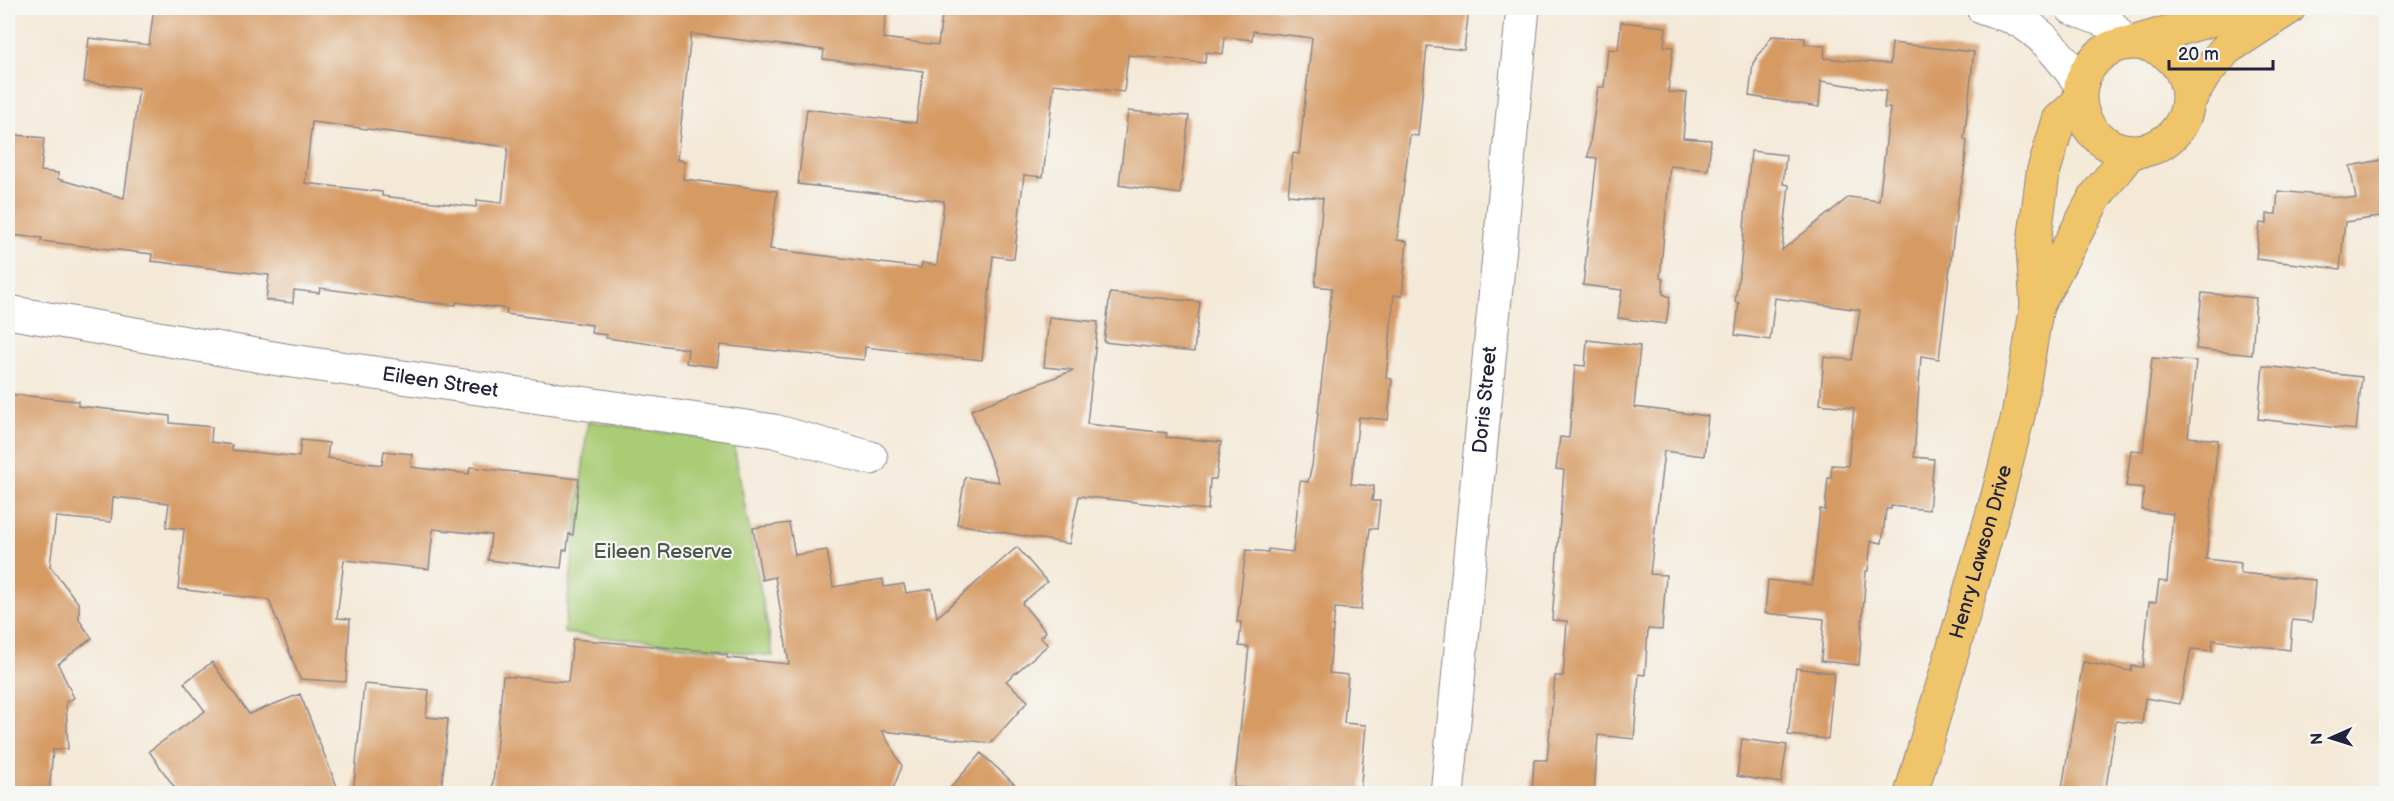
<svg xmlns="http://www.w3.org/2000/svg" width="2394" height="801" font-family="'Balsamiq Sans',sans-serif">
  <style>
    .green { fill: #a9cc75; stroke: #667758; stroke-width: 1.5 }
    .building { fill: #d69a64; fill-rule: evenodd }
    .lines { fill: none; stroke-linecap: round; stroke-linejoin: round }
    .minor-casing { stroke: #8b8689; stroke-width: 35 }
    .major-casing { stroke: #8b8689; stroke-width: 35 }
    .minor { stroke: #fff; stroke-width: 33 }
    .major { stroke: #f0c469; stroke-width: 33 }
    .labels { text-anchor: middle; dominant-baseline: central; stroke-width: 4.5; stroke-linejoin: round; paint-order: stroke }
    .street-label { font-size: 20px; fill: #22223b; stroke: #f6f6f2 }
    .park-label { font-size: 20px; fill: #4a554c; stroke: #f6f6f2 }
  </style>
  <rect width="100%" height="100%" fill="#f6f6f2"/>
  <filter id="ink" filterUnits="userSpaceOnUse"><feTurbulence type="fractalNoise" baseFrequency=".0167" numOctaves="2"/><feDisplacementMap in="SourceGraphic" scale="12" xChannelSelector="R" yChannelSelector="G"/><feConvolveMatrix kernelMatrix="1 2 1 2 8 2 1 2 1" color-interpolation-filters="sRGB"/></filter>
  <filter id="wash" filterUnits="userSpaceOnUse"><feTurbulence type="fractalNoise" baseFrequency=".008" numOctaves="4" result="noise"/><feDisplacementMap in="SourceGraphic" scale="24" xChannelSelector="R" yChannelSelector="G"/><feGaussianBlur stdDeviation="1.35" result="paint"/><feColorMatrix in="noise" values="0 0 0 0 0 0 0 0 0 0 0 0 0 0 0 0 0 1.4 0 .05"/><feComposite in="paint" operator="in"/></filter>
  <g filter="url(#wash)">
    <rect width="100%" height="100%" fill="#f4e9d7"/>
    <path class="green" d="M 588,421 L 733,442 L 773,656 L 564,633 Z"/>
    <g id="blocks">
      <path class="building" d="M 154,8 L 887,8 L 883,38 L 938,45 L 943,8 L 1469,8 L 1464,50 L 1427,46 L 1418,136 L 1410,135 L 1397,240 L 1407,241 L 1402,296 L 1394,295 L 1386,378 L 1392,379 L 1388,420 L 1359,417 L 1351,484 L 1374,486 L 1372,501 L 1380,501 L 1377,529 L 1370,528 L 1361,610 L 1335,608 L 1329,673 L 1348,675 L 1344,723 L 1366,725 L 1360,794 L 1299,794 L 1234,787 L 1249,647 L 1239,646 L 1241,622 L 1237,622 L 1246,550 L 1268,552 L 1268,549 L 1293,552 L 1300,481 L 1308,482 L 1312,466 L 1332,288 L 1315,286 L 1323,198 L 1288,195 L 1293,153 L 1299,154 L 1312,38 L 1253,31 L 1252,40 L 1225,37 L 1223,54 L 1206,52 L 1205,63 L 1128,55 L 1124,92 L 1054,84 L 1043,177 L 1024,175 L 1014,259 L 993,256 L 982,360 L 865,347 L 864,360 L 720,345 L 717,367 L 686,363 L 688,349 L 606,338 L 607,335 L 591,333 L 592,325 L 506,314 L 507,309 L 456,302 L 456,305 L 423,302 L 320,288 L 319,293 L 294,290 L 293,303 L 266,300 L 269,275 L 151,261 L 152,254 L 41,241 L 42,238 L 8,235 L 8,134 L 44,138 L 41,171 L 58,173 L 58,179 L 124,198 L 139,88 L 84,82 L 89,38 L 149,45 ZM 691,34 L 824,50 L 823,59 L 923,71 L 916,123 L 807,109 L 798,184 L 944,201 L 937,265 L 922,263 L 921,268 L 770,249 L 777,191 L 683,179 L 685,161 L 677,160 ZM 312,122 L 508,147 L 502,203 L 477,200 L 476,207 L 382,196 L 382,192 L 305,183 Z
        M 1621,22 L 1666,27 L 1664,46 L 1673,47 L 1668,92 L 1687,93 L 1683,138 L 1711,140 L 1708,170 L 1670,166 L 1660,278 L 1663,279 L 1663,294 L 1670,297 L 1666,324 L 1618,318 L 1622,290 L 1583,285 L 1597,158 L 1588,157 L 1598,87 L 1604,87 L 1608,49 L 1618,50 Z
        M 1772,36 L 1805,38 L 1805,44 L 1825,46 L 1824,58 L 1890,64 L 1892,43 L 1974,52 L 1964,140 L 1967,140 L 1964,173 L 1958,200 L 1939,359 L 1921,356 L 1914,457 L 1934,459 L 1929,510 L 1891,506 L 1891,509 L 1886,509 L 1882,543 L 1871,541 L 1868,571 L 1866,571 L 1859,665 L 1821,661 L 1824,619 L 1765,613 L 1768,580 L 1812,585 L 1820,509 L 1825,510 L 1828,478 L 1831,478 L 1832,465 L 1848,466 L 1854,408 L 1820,404 L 1824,357 L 1852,360 L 1860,310 L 1775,298 L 1770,340 L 1735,335 L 1739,303 L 1735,302 L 1741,261 L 1751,151 L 1786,155 L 1783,184 L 1789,185 L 1782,250 L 1849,197 L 1879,201 L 1890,108 L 1884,108 L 1886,91 L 1821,81 L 1819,107 L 1749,96 L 1753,63 Z
        M 1128,111 L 1189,116 L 1180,194 L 1119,185 Z
        M 2386,159 L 2386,216 L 2345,222 L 2340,269 L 2256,259 L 2260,223 L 2267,224 L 2267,214 L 2276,214 L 2278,191 L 2356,199 L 2350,166 Z
        M 1110,293 L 1200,302 L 1194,352 L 1104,342 Z
        M 2202,293 L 2256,298 L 2252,355 L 2196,349 Z
        M 1049,317 L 1098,322 L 1087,424 L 1167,433 L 1166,437 L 1221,442 L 1216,479 L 1210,479 L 1208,510 L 1079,496 L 1069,544 L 957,524 L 965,477 L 999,482 L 971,410 L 1074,370 L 1044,367 Z
        M 1587,340 L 1640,346 L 1634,407 L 1708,416 L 1704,456 L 1664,451 L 1650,574 L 1666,575 L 1662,630 L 1648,629 L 1645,675 L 1639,674 L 1634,739 L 1598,735 L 1594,794 L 1532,794 L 1534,760 L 1547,760 L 1555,676 L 1563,676 L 1567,621 L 1552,620 L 1564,470 L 1556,469 L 1560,437 L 1569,438 L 1575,365 L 1585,366 Z
        M 2152,358 L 2196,361 L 2188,437 L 2218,440 L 2206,559 L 2241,563 L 2240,573 L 2315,580 L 2312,622 L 2292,620 L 2290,650 L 2213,640 L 2212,651 L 2191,649 L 2180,704 L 2145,698 L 2142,724 L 2116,721 L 2105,794 L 2061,794 L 2083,662 L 2131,671 L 2132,666 L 2143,667 L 2149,602 L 2156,602 L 2159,581 L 2167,582 L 2173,514 L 2142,510 L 2144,488 L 2126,486 L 2131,450 L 2143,451 Z
        M 2263,366 L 2362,377 L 2356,430 L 2258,419 Z
        M 8,394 L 78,401 L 78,406 L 170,416 L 170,423 L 212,427 L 211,442 L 232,445 L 232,450 L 299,457 L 301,440 L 329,443 L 327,458 L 382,465 L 384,451 L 412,454 L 411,467 L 469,474 L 470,467 L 579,479 L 573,535 L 569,534 L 567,550 L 563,550 L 561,568 L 488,560 L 491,535 L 433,529 L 429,569 L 344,560 L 337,618 L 350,619 L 346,682 L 300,679 L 269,600 L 178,589 L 184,529 L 166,527 L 169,503 L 113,497 L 111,522 L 56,517 L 50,566 L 79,604 L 79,620 L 92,638 L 58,664 L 74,698 L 66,702 L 68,749 L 53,750 L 49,794 L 8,794 Z
        M 789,523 L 795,555 L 827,550 L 833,587 L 883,579 L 884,587 L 904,584 L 906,593 L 932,589 L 937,617 L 1017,547 L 1047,582 L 1022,603 L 1046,632 L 1040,637 L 1048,645 L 1006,681 L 1028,701 L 991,743 L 882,731 L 902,766 L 891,794 L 492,794 L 503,676 L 568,682 L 573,639 L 719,652 L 719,654 L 727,655 L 727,658 L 789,664 L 775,577 L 762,580 L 753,528 Z
        M 212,662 L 249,714 L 300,694 L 340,794 L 179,794 L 149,751 L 205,711 L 184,683 Z
        M 1796,668 L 1834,673 L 1828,739 L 1788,735 Z
        M 364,684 L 429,690 L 426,717 L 448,719 L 441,794 L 353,794 Z
        M 1742,739 L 1787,745 L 1781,783 L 1737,776 Z
        M 981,753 L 1025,794 L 945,794 Z"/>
    </g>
  </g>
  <g filter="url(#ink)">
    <use href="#blocks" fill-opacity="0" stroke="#8b8689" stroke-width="1.5"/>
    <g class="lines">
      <defs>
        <g id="minor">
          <path d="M 1983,8 C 1993,12 2004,14 2014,18 C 2043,32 2062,59 2080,83"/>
          <path d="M 2072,8 L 2108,22 L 2124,43"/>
          <path id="s1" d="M 8,312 L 285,360 L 774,431 L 871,458"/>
          <path id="s2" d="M 1447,794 L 1523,8"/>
        </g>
        <g id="major">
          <path d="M 2135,42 L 2251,8"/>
          <circle cx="2134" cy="97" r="54"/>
          <path d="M 2188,102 L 2204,75 L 2226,49 L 2289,8"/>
          <path d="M 2037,306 L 2095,197 L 2131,151"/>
          <path id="s3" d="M 1911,794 L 1998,495 L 2018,416 L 2037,306 L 2033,250 L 2043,173 L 2059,120 L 2079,102"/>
        </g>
      </defs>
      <use href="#minor" class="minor-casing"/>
      <use href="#major" class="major-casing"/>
      <use href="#minor" class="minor"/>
      <use href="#major" class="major"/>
    </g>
  </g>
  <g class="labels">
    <g class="street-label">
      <text stroke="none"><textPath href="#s1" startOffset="438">Eileen Street</textPath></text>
      <text stroke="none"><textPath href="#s2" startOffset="396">Doris Street</textPath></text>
      <text stroke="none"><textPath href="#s3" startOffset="252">Henry Lawson Drive</textPath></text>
    </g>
    <g class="park-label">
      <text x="663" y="552">Eileen Reserve</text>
    </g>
  </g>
  <rect width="2394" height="801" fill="none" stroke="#f6f6f2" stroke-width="30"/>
  <g transform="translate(2331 738) rotate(267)" stroke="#f6f6f2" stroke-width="4.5" paint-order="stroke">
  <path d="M0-4.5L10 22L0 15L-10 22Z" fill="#22223b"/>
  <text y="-9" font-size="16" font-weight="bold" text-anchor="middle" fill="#22223b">N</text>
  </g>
  <path d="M2169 60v9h104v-9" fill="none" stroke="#22223b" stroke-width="3"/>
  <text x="2178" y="60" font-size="18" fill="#22223b" stroke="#f6f6f2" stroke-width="4.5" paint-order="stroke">20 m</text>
</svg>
